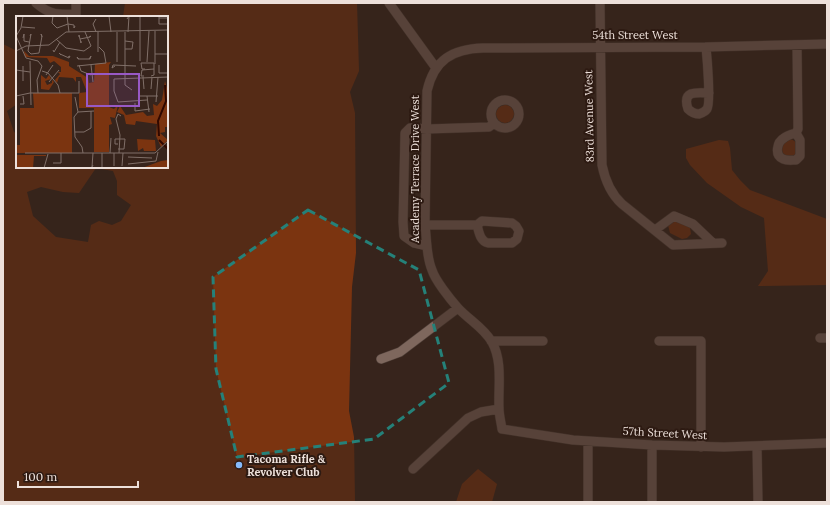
<svg xmlns="http://www.w3.org/2000/svg" width="830" height="505" font-family="Lora,serif">
  <style>
    .green { fill: #7b3410; fill-rule: evenodd }
    .lines { fill: none; stroke-linecap: round; stroke-linejoin: round }
    .minor-casing { stroke: #504039; stroke-width: 10 }
    .minor { stroke: #7e675d; stroke-width: 9 }
    .marked { fill: none; stroke: #258179; stroke-width: 3; stroke-dasharray: 8 5; stroke-linejoin: round }
    .poi-dot { fill: #87bbfb; stroke: #2d1a12; stroke-width: 1.5 }
    .labels { text-anchor: middle; dominant-baseline: central; stroke-width: 4; stroke-linejoin: round; paint-order: stroke }
    .street-label { font-size: 11px; fill: #ede0da; stroke: #2d1a12 }
    .poi-label { font-size: 11px; font-weight: bold; fill: #ede0da; stroke: #2d1a12; text-anchor: start }
    .inset-river { fill: none; stroke: #2f0800; stroke-width: 2 }
    .inset-road { fill: none; stroke: #806f68; stroke-width: 1 }
    .view { fill: #9859c6; fill-opacity: 0.15; stroke: #9859c6; stroke-width: 2 }
    .inset-edge { fill: none; stroke: #ede0da; stroke-width: 2 }
  </style>
  <rect width="100%" height="100%" fill="#37241c"/>
  <path class="green" d="M 125,3 L 357,3 L 359,71 L 350,92 L 355,113 L 356,253 L 352,287 L 349,411 L 354,437 L 355,502 L 3,502 L 3,277 L 4,225 L 3,225 L 3,44 L 17,51 L 17,104 L 7,111 L 14,132 L 17,134 L 17,167 L 167,167 L 167,17 L 123,17 ZM 96,168 L 113,171 L 117,181 L 117,195 L 131,205 L 121,221 L 112,225 L 99,221 L 91,225 L 88,242 L 56,237 L 33,216 L 27,192 L 41,187 L 63,192 L 79,193 Z
    M496 114a9 9 0 1 1 18 0a9 9 0 1 1-18 0Z
    M780 148a9 9 0 1 1 18 0a9 9 0 1 1-18 0Z
    M 719,140 L 728,141 L 730,148 L 732,170 L 740,180 L 750,190 L 827,219 L 827,285 L 758,286 L 768,271 L 764,218 L 741,207 L 707,183 L 690,165 L 686,158 L 686,149 Z
    M 676,219 L 690,228 L 691,234 L 687,238 L 682,239 L 670,233 L 668,225 Z
    M 478,469 L 497,484 L 492,502 L 456,502 L 462,484 Z"/>
  <g class="lines">
    <defs>
      <path id="minor" d="M 36,3 C 50,15 58,15 76,14
        M 76,3 L 76,17
        M 389,3 L 436,68
        M 600,3 L 602,165 C 605,180 610,193 622,204 L 673,245 L 722,243
        M 827,44 L 706,47 L 483,48 C 452,49 434,60 427,91 L 425,225 C 427,240 426,256 432,270 C 435,280 450,299 458,308 C 469,320 483,327 492,342 C 503,362 498,387 499,408 C 499,415 501,422 502,429 L 573,440 L 652,445 L 724,447 L 827,443
        M 706,47 C 707,57 711,103 707,109 C 705,112 702,113 699,114 C 694,114 691,112 688,109 C 682,91 695,92 709,93
        M491 114a14 14 0 1 1 28 0a14 14 0 1 1-28 0Z
        M 796,133 L 800,140 L 800,156 L 796,160 C 792,160 787,161 783,159 C 774,155 777,142 784,138 C 787,135 792,134 796,133 L 798,129 L 797,45
        M 425,225 L 477,225 C 479,232 480,241 488,243 L 512,243 L 517,239 L 519,231 L 516,226 L 512,223 L 482,221 L 477,225
        M 655,230 L 674,216 L 693,224 L 713,243
        M 427,246 L 414,243 L 404,236 L 403,222 L 405,133 L 410,128 L 416,128 L 427,129 L 489,127 L 494,123
        M 820,338 L 827,338
        M 491,341 L 543,341
        M 659,341 L 701,341 L 701,447
        M 381,359 L 400,352 L 458,308
        M 588,441 L 588,502
        M 652,445 L 652,502
        M 757,446 L 758,502
        M 413,469 L 468,418 L 481,412 L 499,409"/>
    </defs>
    <use href="#minor" class="minor-casing"/>
    <use href="#minor" class="minor"/>
  </g>
  <path d="M0 0H830V505H0ZM 308,210 L 419,270 L 449,383 L 374,439 L 237,457 L 216,369 L 213,277 Z" fill="#37241c" fill-opacity=".55" fill-rule="evenodd"/>
  <path class="marked" d="M 308,210 L 419,270 L 449,383 L 374,439 L 237,457 L 216,369 L 213,277 Z"/>
  <circle class="poi-dot" cx="239" cy="465" r="4"/>
  <g class="labels">
    <g class="street-label">
      <text x="635" y="35">54th Street West</text>
      <text transform="translate(589 116) rotate(-91)">83rd Avenue West</text>
      <text transform="translate(415 169) rotate(-90)">Academy Terrace Drive West</text>
      <text transform="translate(665 433) rotate(3)">57th Street West</text>
    </g>
    <g class="poi-label">
      <text x="247" y="459">Tacoma Rifle &amp;<tspan x="247" dy="13">Revolver Club</tspan></text>
    </g>
  </g>
  <g transform="translate(16 16)">
    <rect width="152" height="152" fill="#37241c"/>
    <path d="M 8,35 L 13,40 L 37,40 L 53,46 L 53,50 L 72,62 L 73,67 L 78,66 L 79,48 L 95,46 L 93,49 L 93,91 L 98,93 L 102,89 L 99,102 L 94,101 L 96,108 L 93,109 L 93,136 L 78,136 L 78,92 L 63,92 L 63,77 L 71,76 L 65,61 L 60,61 L 60,66 L 57,62 L 43,61 L 41,67 L 39,64 L 44,58 L 42,56 L 45,56 L 45,51 L 38,45 L 34,47 L 31,42 L 9,41 ZM 25,59 L 30,63 L 33,59 L 35,63 L 29,65 L 31,69 L 36,67 L 36,64 L 38,66 L 33,74 L 25,73 ZM 149,65 L 152,77 L 152,111 L 149,111 L 149,116 L 144,117 L 152,124 L 145,131 L 140,120 L 141,108 L 120,105 L 119,109 L 110,108 L 108,99 L 101,96 L 104,90 L 110,99 L 127,96 L 131,100 L 138,99 L 137,88 L 141,90 L 146,84 ZM 17,77 L 56,77 L 56,137 L 0,137 L 0,129 L 4,129 L 4,92 L 18,92 ZM 121,123 L 139,124 L 140,135 L 128,135 L 127,132 L 122,135 ZM 0,139 L 30,139 L 30,140 L 18,140 L 17,152 L 0,152 ZM 152,144 L 152,152 L 126,152 L 145,145 Z" fill="#7b3410"/>
    <path class="inset-river" d="M 143,120 L 142,105 L 150,85 L 149,69M 143,124 L 152,133"/>
    <path class="inset-road" d="M 37,0 L 36,7 L 41,12 L 52,8 L 58,9 L 58,12 L 59,10M 51,0 L 53,16M 93,0 L 95,16M 143,0 L 143,8 L 152,8M 143,2 L 152,2 L 152,14M 111,3 L 113,0 L 112,16M 6,11 L 19,12M 80,16 L 77,8 L 80,3M 82,16 L 82,36M 109,16 L 109,69 L 116,74M 0,20 L 10,42 L 22,45 L 26,50 L 21,64 L 22,77M 0,20 L 5,12 L 7,0M 14,20 L 15,18 L 12,35 L 15,38 L 23,37 L 26,20 L 25,18 L 26,21M 63,21 L 63,19 L 65,27 L 65,25M 7,22 L 8,18 L 8,25 L 13,26M 40,23 L 50,32 L 68,35M 64,23 L 74,21 L 75,20 L 73,21M 109,33 L 116,33 L 117,26 L 109,25M 37,34 L 38,36 L 44,26M 0,35 L 10,30 L 33,29 L 50,16 L 152,14M 68,35 L 75,30 L 69,16M 139,38 L 152,38M 45,39 L 43,37 L 44,38 L 53,42 L 54,40 L 52,41M 63,43 L 61,41 L 62,43 L 74,43 L 75,40 L 73,43M 14,45 L 15,89M 124,45 L 124,0M 101,46 L 101,16M 131,46 L 133,15M 139,48 L 139,15M 63,49 L 65,55 L 75,59M 75,49 L 77,66M 143,49 L 143,57 L 152,57M 61,50 L 90,47 L 88,36 L 83,31M 99,50 L 96,52 L 97,49 L 120,50M 129,53 L 126,53 L 125,47 L 138,47 L 138,59 L 135,60M 0,54 L 14,56M 26,55 L 32,57 L 42,69 L 44,77M 30,59 L 37,49M 128,60 L 125,60 L 126,54 L 138,53M 127,61 L 128,73M 7,65 L 7,50M 33,66 L 43,54M 135,73 L 136,61M 0,80 L 14,77 L 63,77 L 63,65M 123,80 L 142,80M 131,80 L 133,96M 59,81 L 62,96M 131,84 L 102,86 L 98,75 L 98,63 L 152,61M 140,86 L 142,61M 119,87 L 119,95 L 134,93M 4,88 L 8,88 L 7,80M 62,96 L 58,101 L 59,121 L 66,131 L 67,137M 62,96 L 78,95M 59,116 L 68,116 L 75,112 L 75,95M 102,133 L 108,133 L 109,123 L 99,123 L 99,128 L 102,128M 9,137 L 139,137 L 152,125M 86,137 L 86,151M 94,137 L 95,122M 98,137 L 98,150M 103,137 L 104,119 L 100,103 L 102,98 L 105,100M 112,141 L 136,142M 37,147 L 45,147 L 45,137M 112,148 L 140,145 L 142,136M 77,149 L 76,151 L 77,137M 106,150 L 107,137M 28,152 L 32,138"/>
    <path class="view" d="M 71,58 L 123,58 L 123,90 L 71,90 Z"/>
    <rect width="152" height="152" class="inset-edge"/>
  </g>
  <rect width="830" height="505" fill="none" stroke="#ede0da" stroke-width="8"/>
  <path d="M18 481v6h120v-6" fill="none" stroke="#ede0da" stroke-width="2"/>
  <text x="24" y="481" font-size="12" fill="#ede0da" stroke="#2d1a12" stroke-width="3" paint-order="stroke">100 m</text>
</svg>
